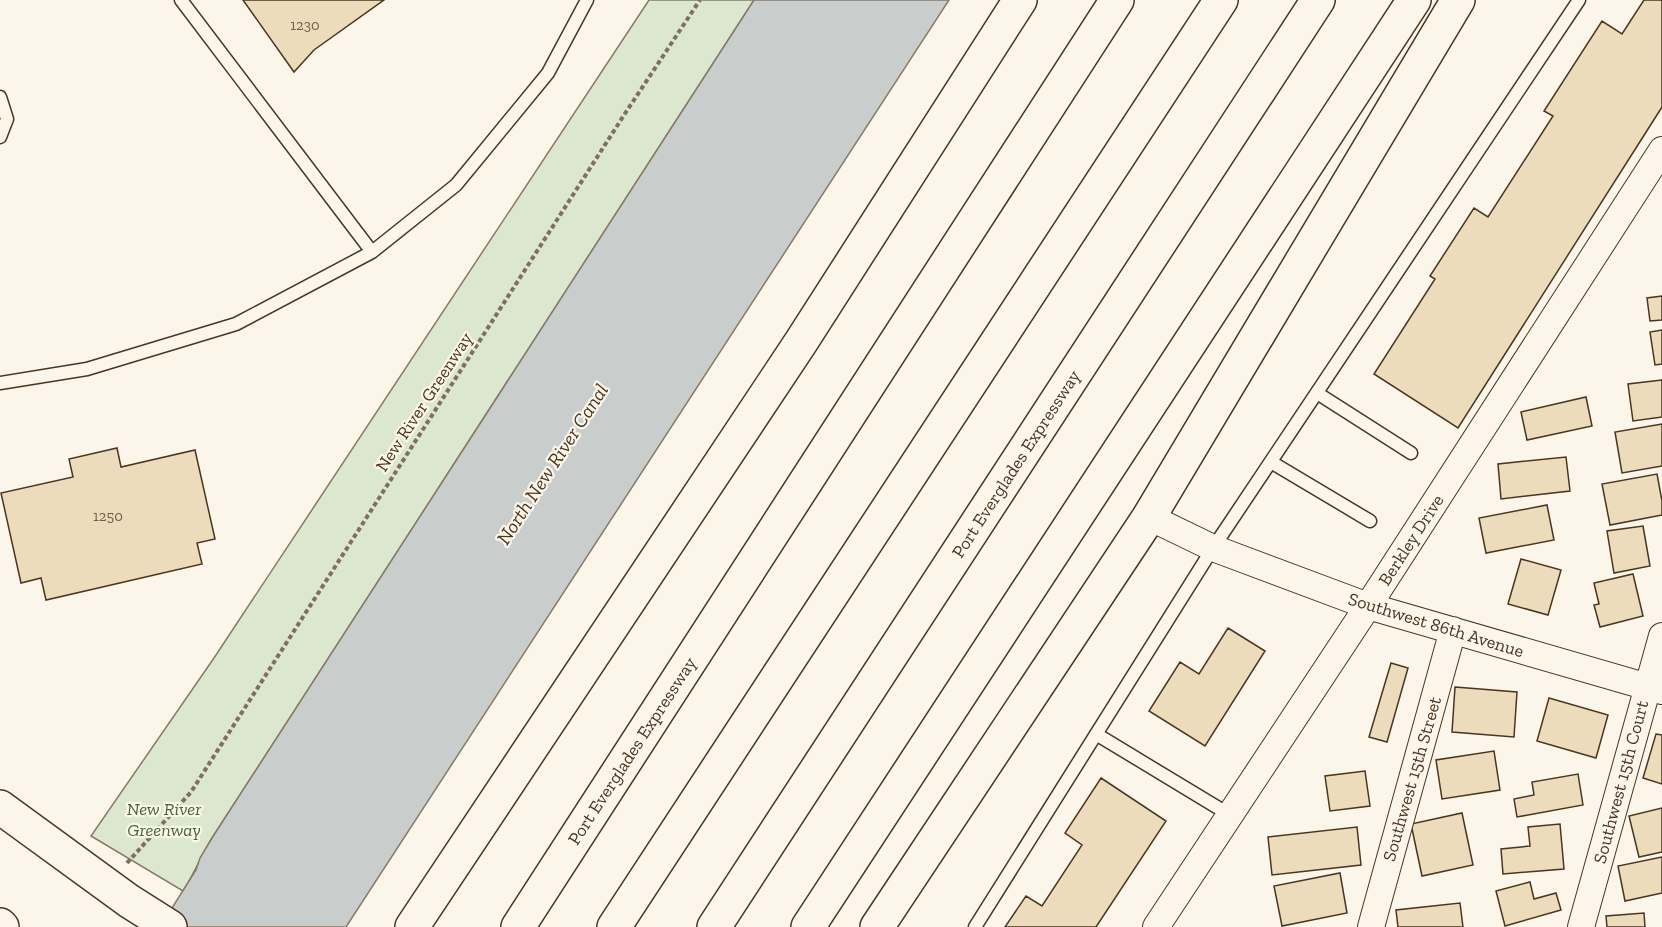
<svg xmlns="http://www.w3.org/2000/svg" width="1662" height="927" font-family="'Zilla Slab',serif">
  <style>
    .green { fill: #dce7d0; stroke: #887966; stroke-width: 1.5 }
    .water { fill: #c9cecd; stroke: #887966; stroke-width: 1.5 }
    .building { fill: #ecdcbc; stroke: #4a3520; stroke-width: 1.5 }
    .lines { fill: none; stroke-linecap: round; stroke-linejoin: round }
    .service-casing { stroke: #4a3520; stroke-width: 15 }
    .minor-casing { stroke: #4a3520; stroke-width: 28 }
    .secondary-casing { stroke: #4a3520; stroke-width: 36 }
    .primary-casing { stroke: #4a3520; stroke-width: 36 }
    .motorway-casing { stroke: #4a3520; stroke-width: 36 }
    .path { stroke: #7f6f5c; stroke-width: 4; stroke-dasharray: 4.5 3; stroke-linecap: butt }
    .service { stroke: #fbf6e9; stroke-width: 12 }
    .minor { stroke: #fbf6e9; stroke-width: 26 }
    .secondary { stroke: #fbf6e9; stroke-width: 33 }
    .primary { stroke: #fbf6e9; stroke-width: 33 }
    .motorway { stroke: #fbf6e9; stroke-width: 33 }
    .labels { text-anchor: middle; dominant-baseline: central; stroke-width: 4.5; stroke-linejoin: round; paint-order: stroke }
    .number-label { font-size: 15px; fill: #725f47 }
    .street-label { font-size: 18px; fill: #4a3520; stroke: #fbf6e9 }
    .park-label { font-size: 18px; font-style: italic; fill: #436837; stroke: #fbf6e9 }
    .water-label { font-size: 20px; font-style: italic; fill: #4a3520; stroke: #fbf6e9 }
  </style>
  <rect width="100%" height="100%" fill="#fbf6e9"/>
  <path class="green" d="M 649,0 L 754,0 L 212,838 C 201,856 194,874 183,891 L 91,836 L 214,658 Z"/>
  <path class="water" d="M 754,0 L 949,0 L 346,927 L 160,927 L 196,870 L 200,858 L 212,838 Z"/>
  <path class="building" d="M 243,0 L 384,0 L 314,50 L 294,72 Z
    M 1644,0 L 1662,0 L 1662,107 L 1458,428 L 1374,374 L 1435,279 L 1430,276 L 1474,208 L 1488,217 L 1553,116 L 1544,111 L 1602,21 L 1622,34 Z
    M 1662,296 L 1662,320 L 1650,321 L 1647,298 Z
    M 1662,330 L 1662,364 L 1655,365 L 1650,332 Z
    M 1662,380 L 1662,417 L 1633,421 L 1628,384 Z
    M 1586,397 L 1592,426 L 1527,440 L 1521,412 Z
    M 1662,424 L 1662,466 L 1622,473 L 1615,432 Z
    M 117,448 L 121,467 L 195,450 L 215,539 L 197,543 L 202,564 L 46,600 L 41,578 L 21,583 L 1,493 L 73,477 L 69,459 Z
    M 1566,457 L 1570,491 L 1501,499 L 1498,464 Z
    M 1657,474 L 1662,501 L 1662,515 L 1610,525 L 1602,484 Z
    M 1547,505 L 1554,540 L 1486,553 L 1479,518 Z
    M 1643,526 L 1650,566 L 1614,573 L 1607,531 Z
    M 1521,559 L 1561,570 L 1548,615 L 1508,604 Z
    M 1633,574 L 1643,616 L 1600,627 L 1594,605 L 1599,604 L 1594,583 Z
    M 1228,628 L 1265,651 L 1205,746 L 1149,711 L 1180,662 L 1199,674 Z
    M 1391,663 L 1408,668 L 1387,742 L 1369,737 Z
    M 1455,687 L 1517,692 L 1514,737 L 1452,732 Z
    M 1549,698 L 1608,715 L 1596,758 L 1537,741 Z
    M 1656,734 L 1662,735 L 1662,784 L 1643,778 Z
    M 1494,751 L 1500,790 L 1442,799 L 1436,760 Z
    M 1365,771 L 1370,806 L 1330,811 L 1325,776 Z
    M 1578,774 L 1583,805 L 1517,817 L 1514,799 L 1534,795 L 1532,782 Z
    M 1101,778 L 1166,821 L 1096,927 L 1005,927 L 1026,896 L 1042,906 L 1082,845 L 1065,833 Z
    M 1662,808 L 1662,852 L 1639,857 L 1629,816 Z
    M 1462,813 L 1473,865 L 1422,876 L 1411,824 Z
    M 1560,824 L 1564,869 L 1503,874 L 1501,849 L 1530,846 L 1528,827 Z
    M 1357,827 L 1361,865 L 1272,875 L 1268,837 Z
    M 1662,857 L 1662,893 L 1625,901 L 1618,866 Z
    M 1340,873 L 1347,913 L 1282,926 L 1274,886 Z
    M 1530,882 L 1534,899 L 1556,893 L 1561,910 L 1505,926 L 1496,891 Z
    M 1460,903 L 1463,927 L 1398,927 L 1396,910 Z
    M 1644,913 L 1645,927 L 1607,927 L 1606,916 Z"/>
  <g class="lines">
    <defs>
      <path id="service" d="M 181,0 L 372,252
        M 0,97 L 7,119 L 0,137
        M 0,383 L 87,369 L 236,324 L 372,252 L 456,185 L 548,73 L 587,0
        M 1317,393 L 1411,453
        M 1271,462 L 1370,521
        M 1096,734 L 1230,815
        M 975,927 L 1213,548 L 1579,0"/>
      <path id="minor" d="M 1149,517 L 1213,548 L 1368,606 L 1662,691
        M 1156,927 L 1368,606 L 1662,150
        M 1371,927 L 1453,630
        M 1581,927 L 1662,636"/>
      <path id="secondary" d="M 0,807 L 129,901 L 170,927
        M 0,925 L 2,927"/>
      <path id="primary" d="M 412,927 L 801,342 L 1020,0
        M 877,927 L 1149,517 L 1458,0"/>
      <path id="motorway" d="M 518,927 L 1117,0
        M 614,927 L 1221,0
        M 714,927 L 1318,0
        M 808,927 L 1414,0"/>
    </defs>
    <use href="#service" class="service-casing"/>
    <use href="#minor" class="minor-casing"/>
    <use href="#secondary" class="secondary-casing"/>
    <use href="#primary" class="primary-casing"/>
    <use href="#motorway" class="motorway-casing"/>
    <path class="path" d="M 127,863 L 191,792 L 626,112 L 700,0"/>
    <use href="#service" class="service"/>
    <use href="#minor" class="minor"/>
    <use href="#secondary" class="secondary"/>
    <use href="#primary" class="primary"/>
    <use href="#motorway" class="motorway"/>
  </g>
  <g class="labels">
    <g class="number-label">
      <text x="305" y="25">1230</text>
      <text x="108" y="516">1250</text>
    </g>
    <g class="street-label">
      <text transform="translate(424 402) rotate(-57)">New River Greenway</text>
      <text transform="translate(1016 464) rotate(-57)">Port Everglades Expressway</text>
      <text transform="translate(1411 540) rotate(-57)">Berkley Drive</text>
      <text transform="translate(1436 625) rotate(17)">Southwest 86th Avenue</text>
      <text transform="translate(632 751) rotate(-57)">Port Everglades Expressway</text>
      <text transform="translate(1412 779) rotate(-74)">Southwest 15th Street</text>
      <text transform="translate(1621 782) rotate(-75)">Southwest 15th Court</text>
    </g>
    <g class="park-label">
      <text x="164" y="809">New River<tspan x="164" dy="21">Greenway</tspan></text>
    </g>
    <g class="water-label">
      <text transform="translate(552 464) rotate(-57)">North New River Canal</text>
    </g>
  </g>
</svg>
